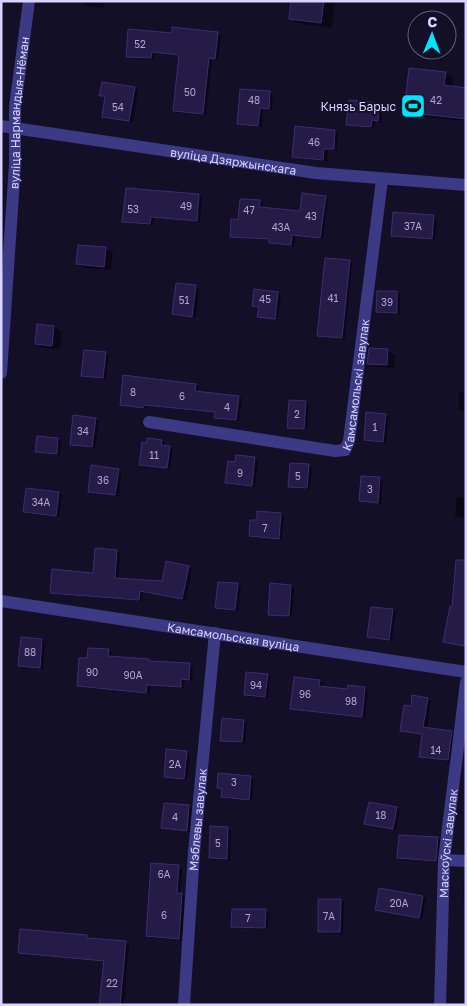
<svg xmlns="http://www.w3.org/2000/svg" width="467" height="1006" font-family="'Golos Text',sans-serif">
  <style>
    .shadow { fill: #0007 }
    .building { fill: #241b47; stroke: #3b2d73 }
    .lines { fill: none; stroke-linecap: round; stroke-linejoin: round }
    .minor { stroke: #3d3a85; stroke-width: 12 }
    .labels { text-anchor: middle; dominant-baseline: central; stroke-width: 4; stroke-linejoin: round; paint-order: stroke }
    .number-label { font-size: 10px; fill: #aca6d1 }
    .poi-label { font-size: 12px; fill: #d9d4ff; stroke: #130f26; text-anchor: end }
    .street-label { font-size: 12px; fill: #d9d4ff; stroke: #130f26 }
  </style>
  <rect width="100%" height="100%" fill="#130f26"/>
  <path class="shadow" d="M 81,1 L 105,1 L 103,8 L 84,5 Z
    M 292,1 L 335,1 L 332,28 L 301,24 L 290,18 Z
    M 217,33 L 221,35 L 218,60 L 212,59 L 206,115 L 178,113 L 175,111 L 180,56 L 155,53 L 154,60 L 131,58 L 127,56 L 173,34 Z
    M 446,73 L 453,77 L 452,87 L 466,89 L 466,121 L 413,116 L 406,111 Z
    M 134,88 L 138,90 L 133,122 L 104,116 L 107,97 L 101,95 Z
    M 270,92 L 273,94 L 272,110 L 263,109 L 262,127 L 242,125 L 238,123 Z
    M 350,102 L 379,105 L 382,106 L 381,122 L 375,121 L 374,128 L 351,126 L 347,124 Z
    M 296,128 L 335,131 L 338,133 L 337,150 L 328,150 L 327,161 L 297,158 L 293,156 Z
    M 127,189 L 199,195 L 202,197 L 200,222 L 154,218 L 153,225 L 126,223 L 123,221 Z
    M 325,198 L 328,199 L 323,239 L 295,236 L 294,246 L 273,244 L 270,240 L 234,238 L 231,236 L 239,221 L 260,201 L 263,203 L 263,209 L 301,213 Z
    M 434,217 L 437,219 L 435,240 L 396,237 L 393,235 Z
    M 105,249 L 113,253 L 111,270 L 84,268 L 77,264 Z
    M 349,261 L 352,263 L 345,339 L 322,337 L 319,335 Z
    M 196,287 L 199,289 L 196,318 L 174,314 Z
    M 378,292 L 397,293 L 400,295 L 400,314 L 381,313 L 378,312 Z
    M 278,293 L 281,295 L 278,318 L 259,317 L 260,308 L 253,306 Z
    M 466,322 L 466,351 L 464,349 Z
    M 38,325 L 54,327 L 61,331 L 60,349 L 43,348 L 36,344 Z
    M 388,351 L 395,355 L 394,368 L 376,367 L 368,363 Z
    M 106,353 L 109,355 L 106,379 L 86,377 L 83,375 Z
    M 195,385 L 199,387 L 198,393 L 239,397 L 242,399 L 239,421 L 219,419 L 215,417 L 216,413 L 147,406 L 146,409 L 124,406 L 121,404 Z
    M 459,392 L 466,392 L 466,412 L 459,410 Z
    M 306,402 L 309,404 L 307,430 L 292,429 L 288,427 Z
    M 385,415 L 388,417 L 386,443 L 368,441 L 365,439 Z
    M 95,419 L 99,421 L 95,448 L 74,446 L 71,444 Z
    M 58,439 L 61,441 L 60,455 L 40,453 L 36,451 Z
    M 162,441 L 165,443 L 164,447 L 173,449 L 170,469 L 144,466 L 140,464 Z
    M 466,453 L 466,472 L 464,471 Z
    M 254,459 L 258,460 L 255,487 L 230,485 L 227,483 L 236,463 Z
    M 308,466 L 312,468 L 310,490 L 292,488 L 289,486 Z
    M 118,470 L 121,472 L 119,496 L 93,493 L 90,491 Z
    M 379,478 L 383,480 L 381,504 L 364,502 L 361,500 Z
    M 58,493 L 62,495 L 59,517 L 28,514 L 24,512 Z
    M 457,497 L 466,498 L 466,519 L 455,516 Z
    M 280,514 L 284,516 L 282,540 L 254,537 L 250,535 Z
    M 96,550 L 117,551 L 120,553 L 118,580 L 163,583 L 189,567 L 192,569 L 186,600 L 143,592 L 142,601 L 55,594 L 51,592 L 95,574 Z
    M 237,585 L 241,586 L 238,611 L 220,609 L 217,607 Z
    M 291,586 L 294,588 L 292,617 L 272,616 L 269,614 Z
    M 392,610 L 396,612 L 392,641 L 372,639 L 369,637 Z
    M 42,640 L 45,642 L 43,669 L 23,668 L 19,666 Z
    M 109,651 L 112,652 L 111,658 L 148,661 L 152,663 L 190,665 L 193,667 L 192,681 L 184,680 L 184,688 L 150,686 L 149,694 L 81,687 L 78,686 L 88,660 Z
    M 267,676 L 270,677 L 268,698 L 249,697 L 245,695 Z
    M 295,678 L 320,682 L 323,683 L 323,688 L 348,690 L 365,688 L 368,690 L 365,718 L 295,710 L 291,708 Z
    M 427,699 L 431,701 L 427,729 L 451,732 L 455,734 L 451,762 L 424,758 L 421,756 L 423,734 L 401,730 L 412,708 Z
    M 244,721 L 247,723 L 245,744 L 225,742 L 221,740 Z
    M 186,752 L 190,754 L 187,780 L 168,778 L 165,776 Z
    M 251,778 L 254,780 L 252,801 L 226,799 L 223,797 L 223,790 L 218,788 Z
    M 189,806 L 192,808 L 190,832 L 166,829 L 163,827 Z
    M 397,808 L 400,810 L 396,830 L 366,823 Z
    M 228,829 L 231,830 L 230,860 L 213,860 L 210,858 Z
    M 400,836 L 438,838 L 441,840 L 439,862 L 402,860 L 399,858 Z
    M 179,867 L 182,869 L 180,894 L 185,896 L 182,940 L 151,938 L 148,936 Z
    M 464,872 L 466,873 L 466,901 L 463,900 Z
    M 423,897 L 426,899 L 422,919 L 377,909 Z
    M 340,900 L 344,902 L 343,934 L 322,933 L 319,931 Z
    M 265,911 L 269,913 L 268,929 L 236,928 L 232,926 Z
    M 87,936 L 90,939 L 126,943 L 129,945 L 124,1005 L 101,1005 L 105,962 L 23,954 L 19,952 Z"/>
  <path class="building" d="M 291,1 L 324,1 L 321,23 L 289,19 Z
    M 172,27 L 218,32 L 215,59 L 209,58 L 203,114 L 173,111 L 179,55 L 152,52 L 151,58 L 126,57 L 128,29 L 172,33 Z
    M 409,68 L 446,72 L 444,85 L 466,88 L 466,119 L 404,112 Z
    M 102,82 L 135,87 L 129,121 L 102,117 L 105,96 L 99,96 Z
    M 240,89 L 270,91 L 269,109 L 260,108 L 258,126 L 237,124 Z
    M 349,100 L 379,103 L 378,121 L 372,120 L 371,127 L 346,125 Z
    M 295,126 L 335,130 L 334,149 L 324,149 L 323,160 L 292,157 Z
    M 126,188 L 199,194 L 197,221 L 151,217 L 150,224 L 122,222 Z
    M 302,193 L 326,196 L 320,238 L 292,235 L 291,245 L 269,243 L 269,239 L 230,237 L 231,219 L 238,220 L 240,199 L 260,200 L 260,207 L 300,211 Z
    M 393,212 L 434,215 L 432,239 L 391,236 Z
    M 78,245 L 106,247 L 104,267 L 76,264 Z
    M 325,258 L 350,260 L 342,338 L 317,336 Z
    M 176,283 L 196,285 L 192,317 L 172,314 Z
    M 254,289 L 278,292 L 275,319 L 257,317 L 259,307 L 252,306 Z
    M 377,291 L 397,291 L 397,313 L 376,312 Z
    M 37,324 L 54,326 L 52,346 L 35,344 Z
    M 369,348 L 388,349 L 387,365 L 367,364 Z
    M 84,350 L 106,352 L 103,378 L 81,376 Z
    M 123,375 L 196,384 L 195,391 L 239,396 L 236,420 L 214,418 L 215,412 L 144,405 L 143,408 L 120,405 Z
    M 289,400 L 306,401 L 304,429 L 287,428 Z
    M 366,412 L 386,414 L 383,442 L 364,440 Z
    M 73,415 L 96,418 L 92,447 L 70,445 Z
    M 37,436 L 58,438 L 57,454 L 35,452 Z
    M 147,438 L 162,440 L 161,445 L 170,446 L 167,468 L 139,465 L 142,442 L 147,443 Z
    M 236,455 L 255,457 L 252,486 L 225,483 L 228,461 L 235,462 Z
    M 290,463 L 309,464 L 307,488 L 288,487 Z
    M 91,465 L 119,469 L 115,495 L 88,492 Z
    M 361,476 L 380,477 L 378,503 L 359,501 Z
    M 26,488 L 59,492 L 56,516 L 23,512 Z
    M 257,511 L 281,513 L 279,539 L 249,536 L 250,520 L 257,520 Z
    M 95,548 L 117,550 L 115,578 L 162,581 L 166,561 L 189,566 L 182,599 L 140,591 L 139,600 L 50,593 L 52,569 L 93,573 Z
    M 456,560 L 466,560 L 466,637 L 464,646 L 443,642 L 450,606 L 452,607 Z
    M 218,582 L 238,583 L 235,610 L 215,608 Z
    M 270,583 L 291,585 L 289,616 L 268,615 Z
    M 371,607 L 393,609 L 389,640 L 367,637 Z
    M 21,637 L 42,639 L 40,668 L 18,666 Z
    M 88,648 L 109,649 L 108,656 L 149,659 L 149,661 L 190,663 L 189,680 L 181,679 L 181,687 L 147,685 L 146,693 L 77,686 L 79,658 L 87,658 Z
    M 246,672 L 268,674 L 265,697 L 244,695 Z
    M 294,677 L 320,680 L 319,686 L 347,689 L 348,685 L 365,687 L 362,717 L 290,709 Z
    M 412,695 L 428,698 L 423,727 L 452,731 L 448,760 L 419,757 L 422,734 L 400,731 L 404,705 L 411,706 Z
    M 222,718 L 244,720 L 242,742 L 220,741 Z
    M 166,749 L 187,751 L 184,779 L 164,777 Z
    M 218,773 L 251,776 L 249,800 L 221,797 L 222,789 L 217,788 Z
    M 369,802 L 397,807 L 393,829 L 364,824 Z
    M 164,803 L 189,805 L 187,831 L 161,828 Z
    M 210,826 L 228,827 L 227,859 L 209,858 Z
    M 399,835 L 438,837 L 436,861 L 397,858 Z
    M 151,863 L 179,865 L 177,893 L 182,893 L 179,939 L 146,936 Z
    M 379,888 L 423,896 L 419,918 L 375,910 Z
    M 318,899 L 341,899 L 340,932 L 318,932 Z
    M 232,909 L 266,909 L 265,928 L 231,927 Z
    M 20,929 L 87,935 L 87,938 L 126,941 L 120,1005 L 99,1005 L 104,961 L 18,953 Z"/>
  <g class="lines">
    <g class="minor">
      <path id="s1" d="M 1,126 L 316,173 L 466,185"/>
      <path id="s2" d="M 1,373 L 15,164 L 15,107 L 29,1"/>
      <path id="s3" d="M 149,422 L 335,451 L 345,450 L 349,441 L 382,180"/>
      <path id="s4" d="M 1,601 L 466,672"/>
      <path d="M 444,860 L 466,861"/>
      <path id="s5" d="M 184,1005 L 194,852 L 215,633"/>
      <path id="s6" d="M 440,1005 L 444,860 L 466,682"/>
    </g>
  </g>
  <defs>
    <symbol id="stadium-square" viewBox="-11 -11 22 22"><rect x="-9" y="-9" width="18" height="18" rx="4" fill="#00e5ff" stroke="#130f26"/><path d="M0-5a6.5 5 0 1 0 0 10a6.5 5 0 1 0 0-10ZM-3.5-1.8h7v3.6h-7Z" fill="#111"/></symbol>
  </defs>
  <g fill-rule="evenodd">
    <use href="#stadium-square" x="399" y="92" width="28" height="28"/>
  </g>
  <g class="labels">
    <g class="number-label">
      <text x="140" y="44">52</text>
      <text x="190" y="92">50</text>
      <text x="254" y="100">48</text>
      <text x="436" y="100">42</text>
      <text x="118" y="107">54</text>
      <text x="314" y="142">46</text>
      <text x="186" y="206">49</text>
      <text x="133" y="209">53</text>
      <text x="249" y="210">47</text>
      <text x="311" y="216">43</text>
      <text x="413" y="226">37А</text>
      <text x="281" y="227">43А</text>
      <text x="333" y="298">41</text>
      <text x="265" y="299">45</text>
      <text x="184" y="300">51</text>
      <text x="387" y="302">39</text>
      <text x="133" y="392">8</text>
      <text x="182" y="396">6</text>
      <text x="227" y="407">4</text>
      <text x="297" y="414">2</text>
      <text x="375" y="427">1</text>
      <text x="83" y="431">34</text>
      <text x="154" y="455">11</text>
      <text x="240" y="473">9</text>
      <text x="298" y="476">5</text>
      <text x="103" y="480">36</text>
      <text x="370" y="489">3</text>
      <text x="41" y="502">34А</text>
      <text x="265" y="528">7</text>
      <text x="30" y="652">88</text>
      <text x="92" y="672">90</text>
      <text x="133" y="675">90А</text>
      <text x="256" y="685">94</text>
      <text x="305" y="694">96</text>
      <text x="351" y="701">98</text>
      <text x="436" y="750">14</text>
      <text x="175" y="764">2А</text>
      <text x="234" y="782">3</text>
      <text x="381" y="815">18</text>
      <text x="175" y="817">4</text>
      <text x="218" y="843">5</text>
      <text x="164" y="874">6А</text>
      <text x="399" y="903">20А</text>
      <text x="164" y="915">6</text>
      <text x="329" y="916">7А</text>
      <text x="248" y="918">7</text>
      <text x="112" y="983">22</text>
    </g>
    <g class="poi-label">
      <text x="396" y="106">Князь Барыс</text>
    </g>
    <g class="street-label">
      <text stroke="none"><textPath href="#s2" startOffset="261">вуліца Нармандыя-Нёман</textPath></text>
      <text stroke="none"><textPath href="#s1" startOffset="235">вуліца Дзяржынскага</textPath></text>
      <text stroke="none"><textPath href="#s3" startOffset="265">Камсамольскі завулак</textPath></text>
      <text stroke="none"><textPath href="#s4" startOffset="235">Камсамольская вуліца</textPath></text>
      <text stroke="none"><textPath href="#s5" startOffset="186">Мэблевы завулак</textPath></text>
      <text stroke="none"><textPath href="#s6" startOffset="162">Маскоўскі завулак</textPath></text>
    </g>
  </g>
  <rect width="467" height="1006" fill="none" stroke="#d9d4ff" stroke-width="5"/>
  <g transform="translate(432 35) rotate(1)"><circle r="24" fill="#130f26" stroke="#625e7d"/>
  <path d="M0-4L9 19L0 12L-9 19Z" fill="#00e5ff"/>
  <text y="-8" font-size="14" font-weight="bold" text-anchor="middle" fill="#d9d4ff">С</text>
  </g>
</svg>
